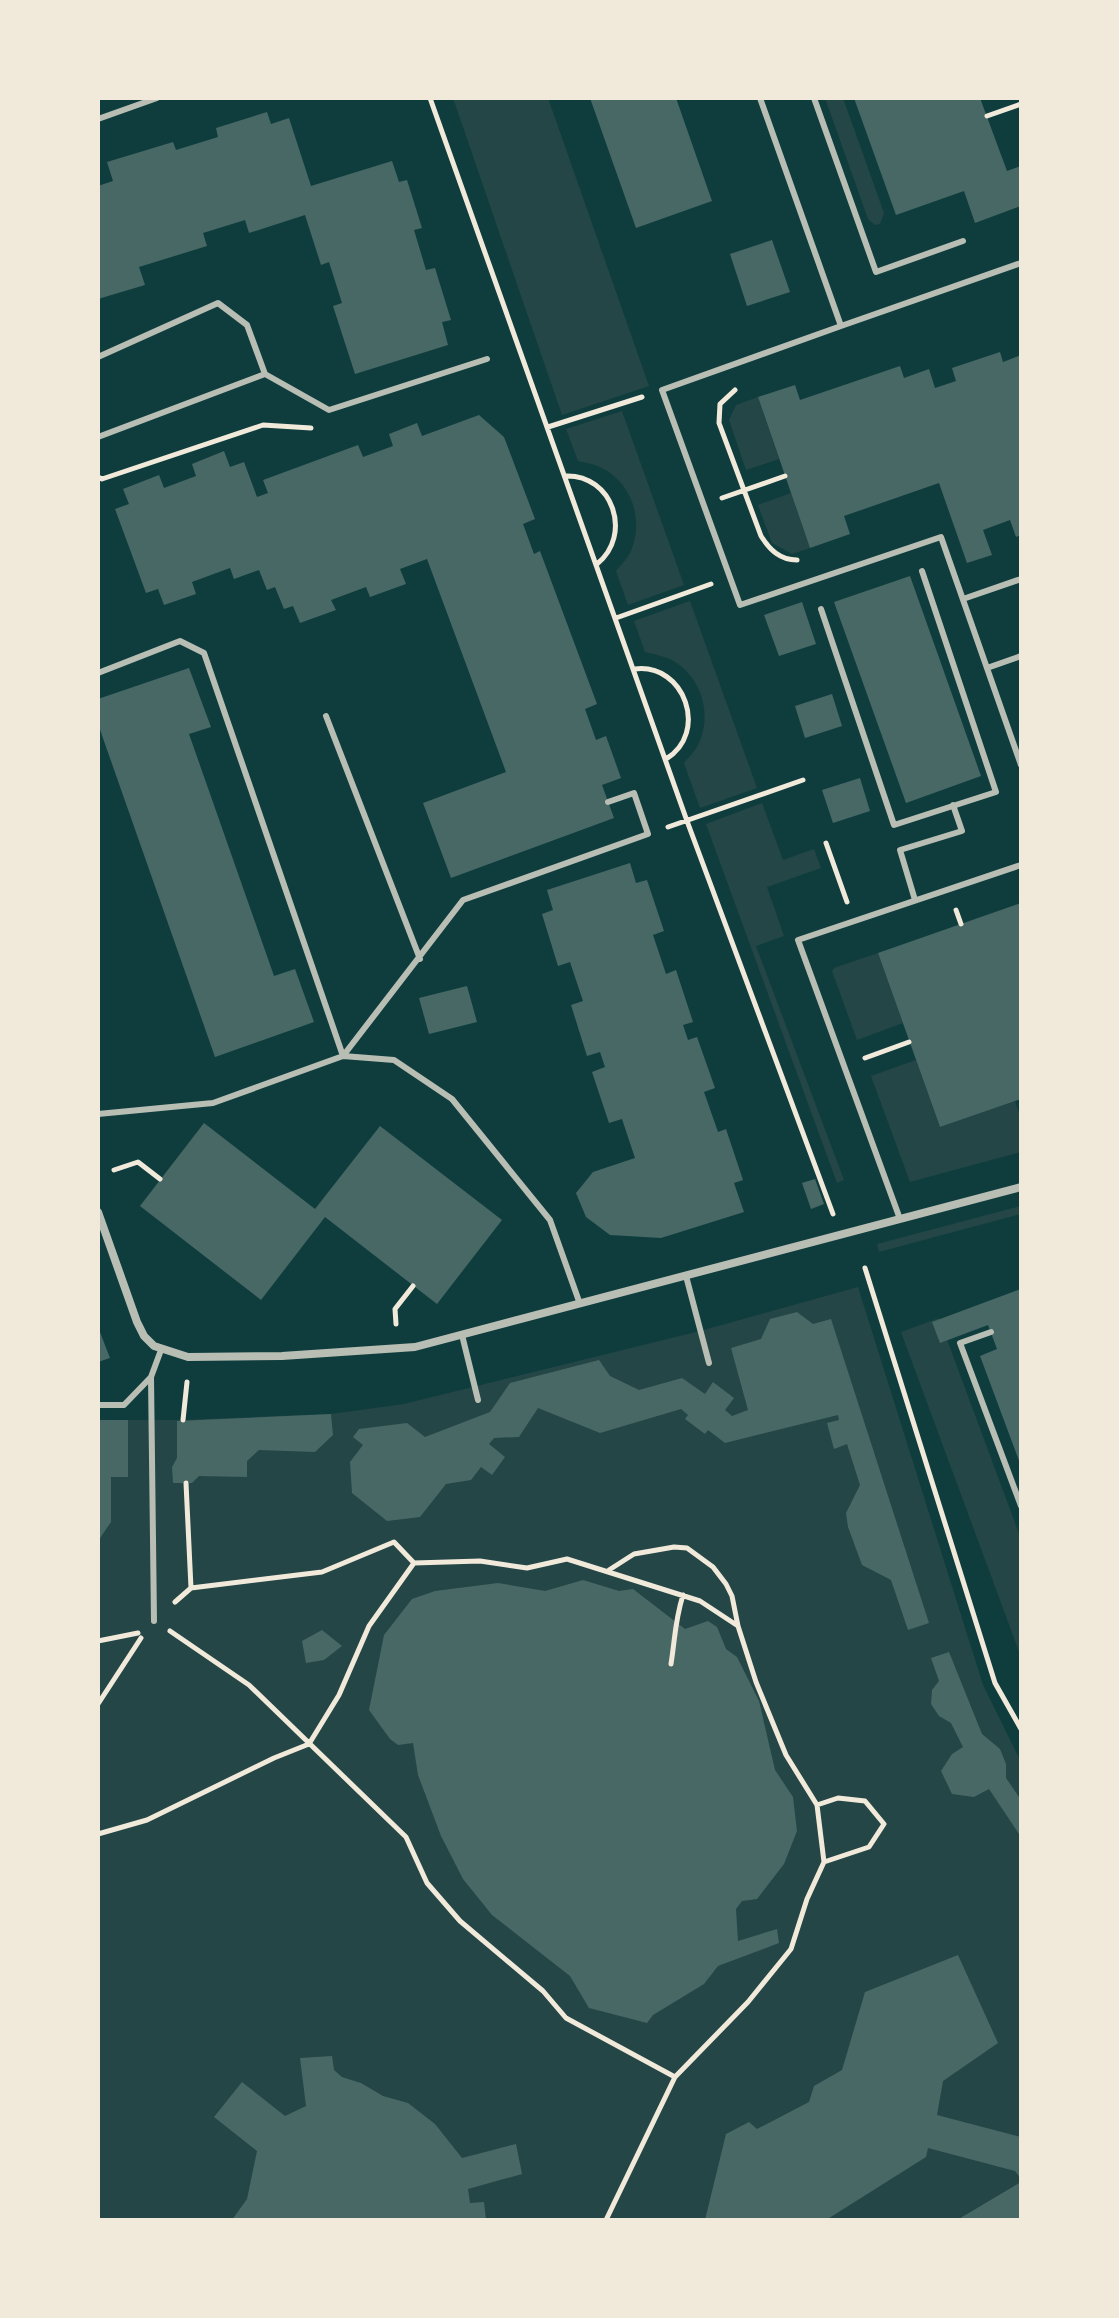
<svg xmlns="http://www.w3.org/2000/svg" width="1119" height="2318" font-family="Lato,sans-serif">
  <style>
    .green { fill: #244646 }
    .building { fill: #486865 }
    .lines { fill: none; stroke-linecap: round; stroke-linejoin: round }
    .path { stroke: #f1e9da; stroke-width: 5 }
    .service { stroke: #b8beb3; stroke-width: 6 }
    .minor { stroke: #b8beb3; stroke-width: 8 }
  </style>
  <rect width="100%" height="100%" fill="#0f3d3e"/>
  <path class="green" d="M 453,98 L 548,98 L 649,386 L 562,415 Z
    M 825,98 L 843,98 L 884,213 L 880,224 L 875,225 L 868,219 Z
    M 758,397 L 779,459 L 746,470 L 729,420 L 736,405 Z
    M 622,411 L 684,585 L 628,605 L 616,571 C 621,565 628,558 631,551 C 644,520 632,483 602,468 C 595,464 586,463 578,461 L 566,429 Z
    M 791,493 L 810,548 L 792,554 L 772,543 L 758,505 Z
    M 690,601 L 757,788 L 700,808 L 684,763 C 689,757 696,750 699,743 C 713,712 700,674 670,659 C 663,656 653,654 645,652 L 634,621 Z
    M 762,803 L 783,860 L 814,849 L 821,868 L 767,887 L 784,936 L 756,946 L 844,1180 L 837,1183 L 706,824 Z
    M 878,953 L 903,1023 L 857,1040 L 832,971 L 834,968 Z
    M 916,1060 L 940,1127 L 1015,1101 L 1021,1119 L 1021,1152 L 910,1182 L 871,1076 Z
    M 1021,1206 L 1021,1214 L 879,1252 L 877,1244 Z
    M 858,1287 L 983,1685 L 1021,1762 L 1021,2220 L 98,2220 L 98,1420 L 183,1420 L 331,1414 L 404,1404 L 700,1331 Z
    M 939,1318 L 1021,1539 L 1021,1657 L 901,1332 Z"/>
  <path class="building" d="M 590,98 L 676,98 L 712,201 L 636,228 Z
    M 854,98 L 980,98 L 1007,171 L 1021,166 L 1021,206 L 975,223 L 964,191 L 896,215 Z
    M 267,112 L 271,124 L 289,118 L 311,186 L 392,161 L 399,182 L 407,180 L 422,228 L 414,230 L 426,270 L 435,268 L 451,320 L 442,322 L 448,345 L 355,374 L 333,306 L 342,303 L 329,262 L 321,265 L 305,215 L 249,233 L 245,220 L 203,233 L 207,246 L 139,267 L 145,285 L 98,299 L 98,186 L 113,181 L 107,162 L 173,142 L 176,150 L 218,137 L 216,128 Z
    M 772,240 L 790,292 L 747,306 L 730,254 Z
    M 1000,352 L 1003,362 L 1021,355 L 1021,535 L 1016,537 L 1010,520 L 983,530 L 992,555 L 967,563 L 939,483 L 844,516 L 850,534 L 810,548 L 758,397 L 795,385 L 800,400 L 900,366 L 904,378 L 929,369 L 935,388 L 956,381 L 952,368 Z
    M 479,415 L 504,437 L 535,519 L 523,524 L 534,554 L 540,551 L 597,704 L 585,709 L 596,740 L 606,736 L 621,778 L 602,785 L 614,818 L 451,878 L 423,803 L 506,772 L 427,559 L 400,569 L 406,584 L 370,597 L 366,587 L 331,600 L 336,610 L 300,623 L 293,606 L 284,609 L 275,587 L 267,590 L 259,570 L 234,579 L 230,568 L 192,582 L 196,594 L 164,605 L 158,589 L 146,593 L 115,509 L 129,504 L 123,489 L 159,475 L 164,488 L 196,476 L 192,464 L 224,451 L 230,467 L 244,462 L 257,497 L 268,493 L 263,480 L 358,445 L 363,457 L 393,446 L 389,434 L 417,423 L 422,436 Z
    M 910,576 L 981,776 L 906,803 L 834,602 Z
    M 802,602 L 816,644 L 779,656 L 764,615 Z
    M 189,668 L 211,727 L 189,734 L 274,976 L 295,969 L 314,1022 L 215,1057 L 98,724 L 98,699 Z
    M 832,694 L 842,726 L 805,738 L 795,706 Z
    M 860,778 L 870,811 L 833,823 L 822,790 Z
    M 630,863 L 636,883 L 647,880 L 664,931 L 653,935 L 666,974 L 676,970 L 693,1022 L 683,1025 L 688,1040 L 697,1037 L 715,1088 L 704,1092 L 718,1132 L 726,1129 L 743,1180 L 734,1183 L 744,1212 L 661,1238 L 610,1235 L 586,1217 L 576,1193 L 593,1172 L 635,1158 L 622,1119 L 609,1123 L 592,1072 L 605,1067 L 600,1052 L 587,1056 L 571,1005 L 583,1001 L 570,962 L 558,966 L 542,914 L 553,910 L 547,890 Z
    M 1021,903 L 1021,1099 L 940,1127 L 878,953 Z
    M 467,986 L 477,1022 L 429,1034 L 419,998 Z
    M 204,1123 L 315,1209 L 380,1126 L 502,1220 L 437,1304 L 325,1217 L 261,1300 L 140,1206 Z
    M 815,1179 L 824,1204 L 811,1209 L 802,1183 Z
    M 1021,1289 L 1021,1466 L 980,1356 L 997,1349 L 988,1325 L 940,1343 L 932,1322 Z
    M 797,1312 L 813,1324 L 831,1319 L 929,1623 L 908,1630 L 891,1580 L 862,1565 L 848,1527 L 846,1513 L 860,1485 L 847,1444 L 834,1449 L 827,1423 L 839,1420 L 838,1415 L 725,1443 L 708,1430 L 705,1434 L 685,1419 L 688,1415 L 681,1409 L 600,1433 L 538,1408 L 519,1437 L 494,1438 L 489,1444 L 505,1457 L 492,1475 L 481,1467 L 471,1480 L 446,1484 L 420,1517 L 387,1521 L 352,1493 L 350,1462 L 363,1445 L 353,1437 L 359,1429 L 407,1423 L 425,1437 L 490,1412 L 510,1383 L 599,1360 L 610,1376 L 639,1390 L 682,1378 L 705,1394 L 713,1382 L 734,1398 L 725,1410 L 732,1416 L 748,1410 L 731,1348 L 761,1339 L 770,1319 Z
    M 98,1327 L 110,1358 L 98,1362 Z
    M 331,1414 L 333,1435 L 315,1452 L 259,1450 L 247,1461 L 247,1477 L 199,1476 L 192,1483 L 173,1483 L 172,1467 L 177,1458 L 177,1421 Z
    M 98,1420 L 128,1420 L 128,1477 L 111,1477 L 111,1522 L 98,1541 Z
    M 583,1580 L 619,1591 L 633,1589 L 685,1629 L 708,1621 L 717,1627 L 726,1649 L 737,1657 L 759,1701 L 775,1770 L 793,1797 L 797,1831 L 784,1864 L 757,1899 L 742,1901 L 736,1909 L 738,1941 L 777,1929 L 779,1943 L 718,1966 L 704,1984 L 653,2015 L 647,2023 L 589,2008 L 570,1976 L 492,1915 L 463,1879 L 441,1836 L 418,1775 L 413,1743 L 398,1745 L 390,1739 L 369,1710 L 384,1635 L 412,1599 L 435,1591 L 498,1583 L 545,1591 Z
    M 322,1630 L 342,1646 L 324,1660 L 306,1663 L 302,1641 Z
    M 949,1652 L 982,1734 L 1000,1749 L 1006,1764 L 1006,1778 L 1021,1800 L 1021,1837 L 989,1789 L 974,1797 L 952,1794 L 941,1771 L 952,1754 L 963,1747 L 951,1723 L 939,1716 L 931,1704 L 932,1690 L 939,1681 L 931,1658 Z
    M 958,1955 L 998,2043 L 943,2081 L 937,2115 L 1021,2137 L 1021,2179 L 1015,2171 L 928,2148 L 926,2157 L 826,2220 L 705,2220 L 726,2134 L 749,2122 L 757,2129 L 809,2102 L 814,2086 L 842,2070 L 865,1992 Z
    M 332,2056 L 334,2070 L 342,2077 L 361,2083 L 383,2096 L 408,2103 L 435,2124 L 462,2158 L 516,2144 L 522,2174 L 468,2189 L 470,2203 L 484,2202 L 486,2220 L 232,2220 L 247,2199 L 257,2151 L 214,2117 L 242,2082 L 285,2116 L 306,2106 L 300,2058 Z
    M 1021,2182 L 1021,2220 L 957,2220 Z"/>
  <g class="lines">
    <path class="path" d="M 430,98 L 687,821 L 833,1214
      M 987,116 L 1021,104
      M 735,390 L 720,404 L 719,423 L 761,536 C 770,550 780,560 797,560
      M 548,427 L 642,397
      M 565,476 C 613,474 633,535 597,564
      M 98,477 L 102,479 L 263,425 L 311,428
      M 722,498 L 785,476
      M 616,618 L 711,584
      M 635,669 C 685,663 709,733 666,759
      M 668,827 L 803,780
      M 826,843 L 847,902
      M 956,910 L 961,924
      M 865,1058 L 909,1042
      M 114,1170 L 138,1162 L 160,1179
      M 865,1268 L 995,1683 L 1021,1729
      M 396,1324 L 395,1309 L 413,1286
      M 183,1420 L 187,1382
      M 186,1483 L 191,1588
      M 609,1570 L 634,1554 L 674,1547 L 687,1548 L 713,1567 L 726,1584 L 732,1596 L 738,1626
      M 175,1602 L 191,1588 L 322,1572 L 394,1542 L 414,1563 L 480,1561 L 527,1568 L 567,1559 L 700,1601 L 738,1626 L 756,1682 L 786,1755 L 817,1805 L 824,1862 L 807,1899 L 791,1949 L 748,2002 L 675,2077 L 606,2220
      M 170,1631 L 249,1685 L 406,1837 L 427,1883 L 460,1921 L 543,1991 L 566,2018 L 675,2077
      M 98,1641 L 138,1633
      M 671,1664 C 675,1639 675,1620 683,1595
      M 98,1704 L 141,1638
      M 817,1805 L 838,1798 L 865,1801 L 884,1824 L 869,1847 L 824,1862
      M 98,1834 L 147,1820 L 274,1758 L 309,1744 L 339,1695 L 369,1626 L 414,1563"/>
    <path class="service" d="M 760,98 L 841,326 L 662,390 L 740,605 L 941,537 L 1021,765
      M 814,98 L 876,272 L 963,241
      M 98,119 L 157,98
      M 841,326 L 1021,263
      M 98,357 L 218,303 L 247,325 L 265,374
      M 98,437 L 265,374 L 329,410 L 487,359
      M 963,599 L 1021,579
      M 821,609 L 894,825 L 996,792 L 922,571
      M 987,668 L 1021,656
      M 98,673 L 180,641 L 204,653 L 343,1056 L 213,1103 L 98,1114
      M 326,716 L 420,959
      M 915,900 L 900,850 L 962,831 L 953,805
      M 343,1056 L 463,900 L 648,834 L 634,793 L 608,802
      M 343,1056 L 394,1060 L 452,1099 L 550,1220 L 580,1304
      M 900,1219 L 798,940 L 1021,865
      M 686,1276 L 709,1363
      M 991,1332 L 960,1343 L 1021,1506
      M 462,1335 L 478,1400
      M 98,1405 L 124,1405 L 151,1377
      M 154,1621 L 151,1377 L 161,1350"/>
    <path class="minor" d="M 98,1212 L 137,1322 L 144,1336 L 154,1346 L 188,1357 L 282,1356 L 415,1347 L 1021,1187"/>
  </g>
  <rect width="1119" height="2318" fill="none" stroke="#f1e9da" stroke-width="200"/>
</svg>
